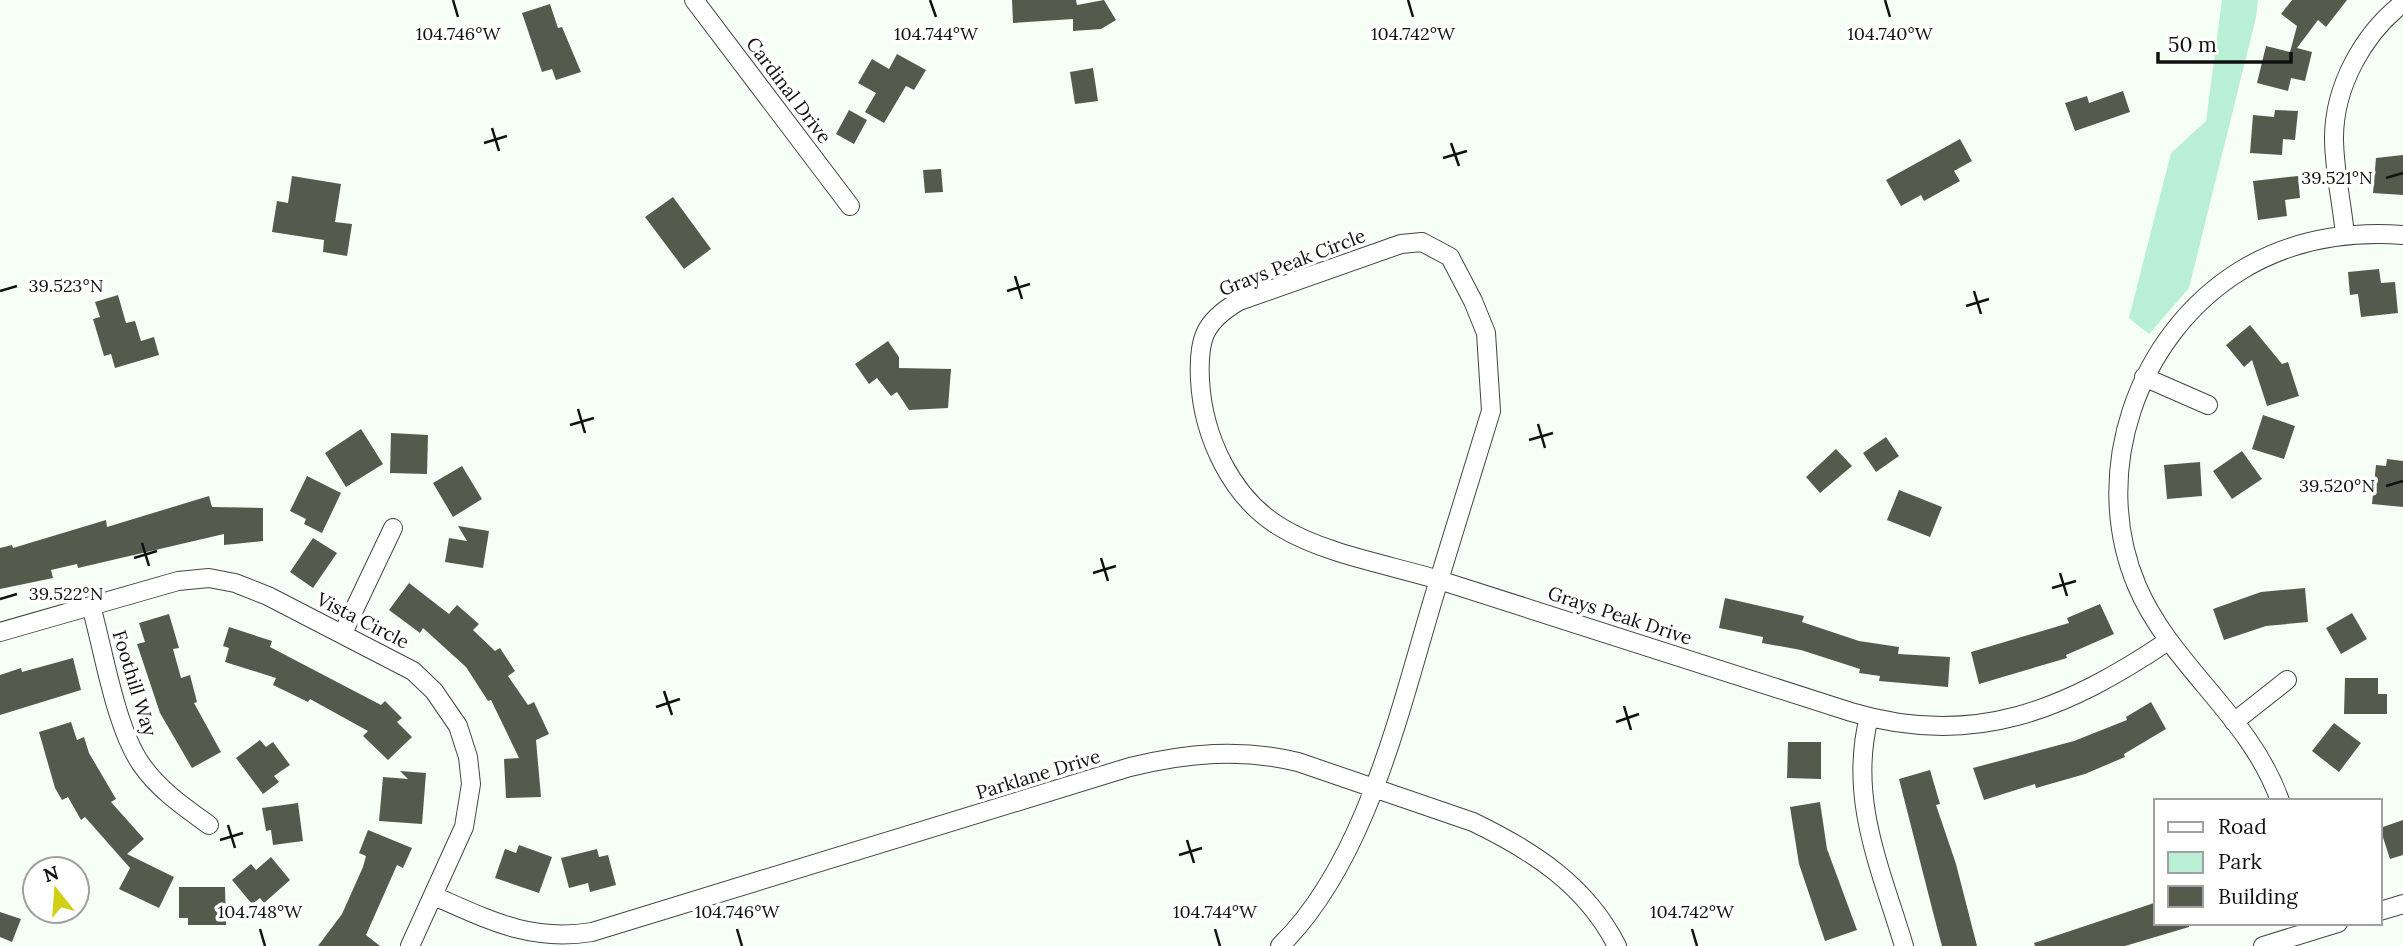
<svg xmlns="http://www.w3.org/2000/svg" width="2403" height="946" font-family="Lora,serif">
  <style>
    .green { fill: #b9efd5 }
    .building { fill: #545b4c }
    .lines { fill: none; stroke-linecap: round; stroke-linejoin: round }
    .minor-casing { stroke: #444; stroke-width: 20 }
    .minor { stroke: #fff; stroke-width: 18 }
    .ticks { fill: none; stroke: #111; stroke-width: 2.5 }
    .labels { text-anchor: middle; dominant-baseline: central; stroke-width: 7; stroke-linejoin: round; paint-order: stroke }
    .street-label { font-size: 19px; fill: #111; stroke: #fff }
    .ticks-label { font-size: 18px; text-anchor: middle; fill: #111; stroke: #fff; stroke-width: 7; stroke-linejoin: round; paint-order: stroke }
  </style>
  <rect width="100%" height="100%" fill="#f6fff5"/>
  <path class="green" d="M 2222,0 L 2258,0 L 2256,17 L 2189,288 L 2149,334 L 2129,318 L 2171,153 L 2206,121 Z"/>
  <path class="building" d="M 1012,0 L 1076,0 L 1077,5 L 1104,0 L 1116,20 L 1101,29 L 1073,31 L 1073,19 L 1013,23 Z
    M 2292,0 L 2347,0 L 2326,27 L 2318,20 L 2297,48 L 2312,52 L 2305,81 L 2291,78 L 2288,91 L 2257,83 L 2266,46 L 2290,52 L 2297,26 L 2281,14 Z
    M 550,4 L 558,28 L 562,27 L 581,72 L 556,80 L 552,69 L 542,72 L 522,13 Z
    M 897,54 L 926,70 L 914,90 L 906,86 L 884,123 L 865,112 L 876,93 L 858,83 L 872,59 L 889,69 Z
    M 1093,68 L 1098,101 L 1075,104 L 1070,72 Z
    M 2123,91 L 2130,112 L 2075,131 L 2065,103 L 2087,96 L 2089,103 Z
    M 849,110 L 867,120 L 854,144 L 836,134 Z
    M 2275,110 L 2298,111 L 2295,140 L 2283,139 L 2282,155 L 2250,153 L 2253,115 L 2274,117 Z
    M 1960,139 L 1972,161 L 1954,171 L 1960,181 L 1924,201 L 1921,195 L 1901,206 L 1886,180 Z
    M 2403,155 L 2403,195 L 2373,193 L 2376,158 Z
    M 941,169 L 943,192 L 925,193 L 923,170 Z
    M 292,176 L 341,184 L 335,222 L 352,224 L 347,256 L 323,252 L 324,240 L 272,232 L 277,201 L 288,203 Z
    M 2298,176 L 2300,198 L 2285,200 L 2287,216 L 2258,220 L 2253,181 Z
    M 673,197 L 711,249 L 684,269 L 645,217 Z
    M 2379,269 L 2381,283 L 2395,282 L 2398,313 L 2361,317 L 2358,294 L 2350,295 L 2348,272 Z
    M 118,295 L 126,323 L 135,321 L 141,341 L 154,337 L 159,355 L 115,368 L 111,354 L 104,356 L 93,319 L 100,317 L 95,302 Z
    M 2250,325 L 2282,364 L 2288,362 L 2299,396 L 2267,406 L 2252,360 L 2244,367 L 2226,345 Z
    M 888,341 L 899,357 L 899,368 L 951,369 L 948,408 L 909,410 L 897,392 L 891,396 L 877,378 L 869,384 L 855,364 Z
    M 2263,415 L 2295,426 L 2284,459 L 2252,449 Z
    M 361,429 L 383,464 L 346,487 L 325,453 Z
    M 391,433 L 428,435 L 427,474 L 390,473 Z
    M 1886,437 L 1899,456 L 1876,472 L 1863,453 Z
    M 1836,449 L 1852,466 L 1820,493 L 1806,477 Z
    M 2242,451 L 2262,479 L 2232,499 L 2213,471 Z
    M 2387,459 L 2403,461 L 2403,507 L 2372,504 L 2376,465 L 2386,466 Z
    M 2200,462 L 2202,496 L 2167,499 L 2164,465 Z
    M 462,466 L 482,499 L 453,517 L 433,483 Z
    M 307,476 L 341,493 L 322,533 L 304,524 L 306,519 L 290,511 Z
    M 1899,490 L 1942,507 L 1930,537 L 1887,520 Z
    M 209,496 L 212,507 L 263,508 L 263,541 L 224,545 L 224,534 L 78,568 L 77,564 L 51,570 L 53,578 L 0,589 L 0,548 L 12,545 L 13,548 L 106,520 L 107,527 Z
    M 458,526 L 489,531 L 483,568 L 445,562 L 449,538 L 467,541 Z
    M 313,538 L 337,553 L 313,588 L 290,572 Z
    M 409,583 L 449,614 L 457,605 L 479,624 L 473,630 L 495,651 L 500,648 L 515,671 L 508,676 L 528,705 L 534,702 L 549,734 L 536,740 L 541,797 L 506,798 L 504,759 L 519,758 L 491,700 L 488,701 L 466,667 L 423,628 L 420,633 L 389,610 Z
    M 2305,588 L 2308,622 L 2266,626 L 2224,640 L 2213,609 L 2261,592 Z
    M 1725,598 L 1804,616 L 1802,622 L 1859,641 L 1899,647 L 1898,654 L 1950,657 L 1948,687 L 1879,681 L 1880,676 L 1859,673 L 1860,669 L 1801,650 L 1762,643 L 1763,637 L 1719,628 Z
    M 2100,604 L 2114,634 L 2066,655 L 2067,658 L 1979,684 L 1971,652 L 2069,623 L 2067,618 Z
    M 2352,613 L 2367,639 L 2341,654 L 2326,628 Z
    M 169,614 L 179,648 L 173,649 L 181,678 L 190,675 L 197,702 L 194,703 L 221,752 L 192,768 L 160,713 L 137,644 L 145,642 L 139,623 Z
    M 229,627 L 272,641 L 270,647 L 381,705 L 385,701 L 402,718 L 397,722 L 412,737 L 388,760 L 363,736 L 368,731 L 310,699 L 308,702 L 273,685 L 276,678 L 225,662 L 229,648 L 223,646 Z
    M 73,658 L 81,690 L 0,715 L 0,675 L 21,668 L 22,672 Z
    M 2345,678 L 2378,678 L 2378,694 L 2387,694 L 2387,714 L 2344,714 Z
    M 2151,702 L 2166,729 L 2124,754 L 2125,757 L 2085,774 L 2036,788 L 2035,784 L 1984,800 L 1973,768 L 2074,741 L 2127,720 L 2126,717 Z
    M 71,722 L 77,740 L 84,737 L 89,753 L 116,799 L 111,802 L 144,839 L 127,854 L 174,877 L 159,908 L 119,889 L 130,868 L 85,817 L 81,820 L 68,797 L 62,800 L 55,788 L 39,732 Z
    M 2334,723 L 2361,743 L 2339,772 L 2312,751 Z
    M 260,740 L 266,747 L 273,742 L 290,765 L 274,776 L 279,782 L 263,794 L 236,758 Z
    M 1788,742 L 1821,742 L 1821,779 L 1787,778 Z
    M 1930,770 L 1940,804 L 1936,805 L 1956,864 L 1977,946 L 1942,946 L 1935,920 L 1899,779 Z
    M 400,771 L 426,773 L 422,824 L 379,821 L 383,777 L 408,779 Z
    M 1820,802 L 1827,849 L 1857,930 L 1825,941 L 1799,864 L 1790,807 Z
    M 298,803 L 303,841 L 273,845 L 271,830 L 266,831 L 262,808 Z
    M 2403,820 L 2403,855 L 2390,859 L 2380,828 Z
    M 368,830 L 412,848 L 403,868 L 397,865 L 366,935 L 380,946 L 318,946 L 342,914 L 363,867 L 366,856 L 359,853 Z
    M 519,845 L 552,857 L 539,893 L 495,878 L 505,849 L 516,853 Z
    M 597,849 L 599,857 L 608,855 L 616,885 L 590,892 L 588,883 L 569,888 L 561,858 Z
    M 271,857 L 290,880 L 264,903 L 260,898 L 252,904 L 232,880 L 251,864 L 256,870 Z
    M 179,887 L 225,887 L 226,925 L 188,925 L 188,918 L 179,918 Z
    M 2154,903 L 2156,923 L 2189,923 L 2189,927 L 2125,946 L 2035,946 L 2034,943 Z
    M 0,912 L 21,919 L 12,942 L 0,937 Z"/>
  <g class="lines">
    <defs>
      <path id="minor" d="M 694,0 L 850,206
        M 2345,235 C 2342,203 2334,170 2334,138 C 2334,87 2363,34 2403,3
        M 1422,242 L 1450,257 L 1473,301 L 1486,333 L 1491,411 L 1439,580 C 1390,565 1325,554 1282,528 C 1232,499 1203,437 1200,380 C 1198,340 1203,322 1239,301 L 1401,244 Z
        M 2144,377 L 2208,405
        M 91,606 C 104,652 115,726 141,764 C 159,790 184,807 209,825
        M 0,632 L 178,581 L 209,578 L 235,583 L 268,596 L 413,671 L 434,691 L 458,726 L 468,757 L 471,784 L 464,827 L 410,946
        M 343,633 L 393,528
        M 1869,717 C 1848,799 1881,869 1904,946
        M 2234,722 L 2287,680
        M 2280,801 C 2251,717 2171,666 2137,586 C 2089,473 2137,335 2240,271 C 2290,240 2346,231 2403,235
        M 434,896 C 489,920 530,942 592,932 L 1130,767 C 1187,753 1241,748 1298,762 L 1473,822 C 1533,851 1586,885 1617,946
        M 2380,911 L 2403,904
        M 1280,946 C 1370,858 1402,698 1439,580 L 1851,712 C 1974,749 2067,709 2168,641
        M 2263,946 L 2338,923"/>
    </defs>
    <use href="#minor" class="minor-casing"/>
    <use href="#minor" class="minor"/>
  </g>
  <path class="ticks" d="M 453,0 L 458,17M 930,0 L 936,17M 1408,0 L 1413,17M 1885,0 L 1890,17M 492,128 L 499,151M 484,143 L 507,136M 1451,143 L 1459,166M 1443,158 L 1467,151M 2386,178 L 2403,173M 1015,276 L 1022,299M 0,291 L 17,286M 1007,291 L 1030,284M 1974,291 L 1981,314M 1966,306 L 1989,299M 578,409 L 585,433M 1538,424 L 1545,448M 570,425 L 594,418M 1529,440 L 1553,433M 2386,486 L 2403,481M 142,543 L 149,566M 134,558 L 157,551M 1101,558 L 1108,581M 1093,573 L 1116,566M 2060,573 L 2067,596M 2052,588 L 2076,581M 0,599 L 17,594M 664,691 L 672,715M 1624,706 L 1631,730M 656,707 L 680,699M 1616,722 L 1639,714M 228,825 L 235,848M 220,840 L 243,833M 1187,840 L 1194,863M 1179,855 L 1202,848M 260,929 L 265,946M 737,929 L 742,946M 1215,929 L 1220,946M 1692,929 L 1697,946"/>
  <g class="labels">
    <g class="street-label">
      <text transform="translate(789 90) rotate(53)">Cardinal Drive</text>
      <text transform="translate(1292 262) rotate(-21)">Grays Peak Circle</text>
      <text transform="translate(1620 615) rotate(18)">Grays Peak Drive</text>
      <text transform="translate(363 620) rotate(27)">Vista Circle</text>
      <text transform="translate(135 683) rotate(73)">Foothill Way</text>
      <text transform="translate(1038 774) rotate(-17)">Parklane Drive</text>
    </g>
  </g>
  <g class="ticks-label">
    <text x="458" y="40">104.746°W</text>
    <text x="936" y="40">104.744°W</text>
    <text x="1413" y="40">104.742°W</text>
    <text x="1890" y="40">104.740°W</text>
    <text x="2337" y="184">39.521°N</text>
    <text x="66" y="292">39.523°N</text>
    <text x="2337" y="492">39.520°N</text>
    <text x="66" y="600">39.522°N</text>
    <text x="260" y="918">104.748°W</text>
    <text x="737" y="918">104.746°W</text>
    <text x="1215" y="918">104.744°W</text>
    <text x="1692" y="918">104.742°W</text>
  </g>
  <rect x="2154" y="799" width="228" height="126" fill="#ffffff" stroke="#a0a0a0" stroke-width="2"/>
  <rect x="2168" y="822" width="35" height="10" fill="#ffffff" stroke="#a0a0a0" stroke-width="2"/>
  <text x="2218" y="834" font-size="21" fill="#111111">Road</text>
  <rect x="2168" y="852" width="35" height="21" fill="#b9efd5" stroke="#a0a0a0" stroke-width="2"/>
  <text x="2218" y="869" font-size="21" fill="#111111">Park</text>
  <rect x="2168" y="886" width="35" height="21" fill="#545b4c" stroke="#a0a0a0" stroke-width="2"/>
  <text x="2218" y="904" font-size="21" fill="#111111">Building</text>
  <g transform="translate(56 890) rotate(343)"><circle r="33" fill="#ffffff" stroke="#a0a0a0" stroke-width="2"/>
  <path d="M0-5L12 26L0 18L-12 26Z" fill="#d1cf18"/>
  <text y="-10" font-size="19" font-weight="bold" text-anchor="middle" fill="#111111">N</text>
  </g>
  <path d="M2158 52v10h133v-10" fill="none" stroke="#111111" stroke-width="3.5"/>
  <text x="2168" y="52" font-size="21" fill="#111111" stroke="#ffffff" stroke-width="5" paint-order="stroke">50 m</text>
</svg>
